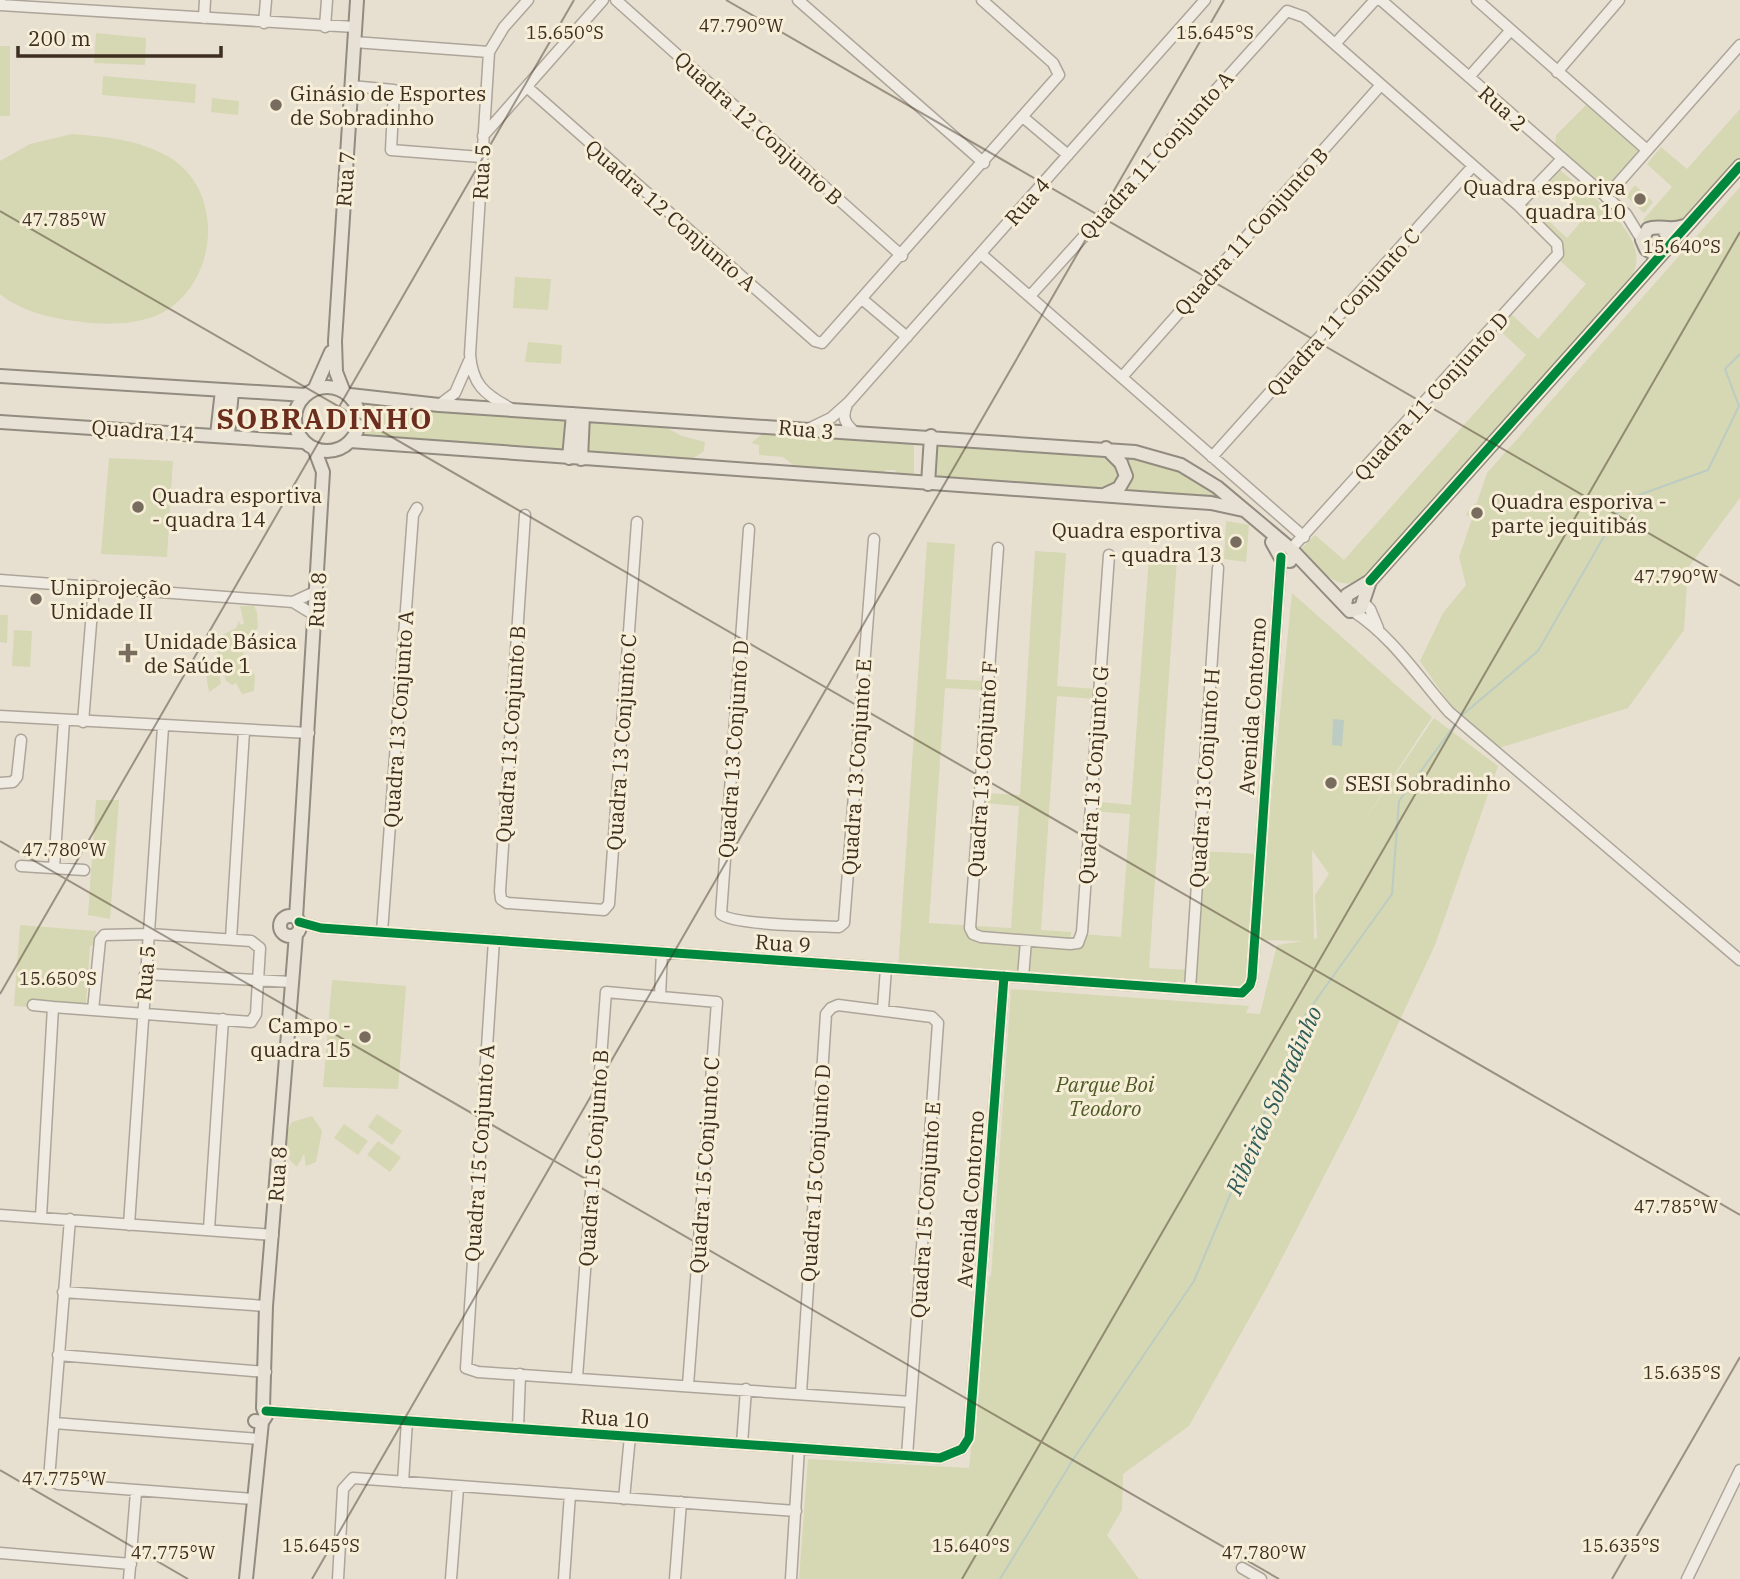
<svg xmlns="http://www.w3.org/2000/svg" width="1740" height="1579" font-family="'IBM Plex Serif',serif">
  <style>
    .green { fill: #d6d7b3; fill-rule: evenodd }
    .water { fill: #bcccc2 }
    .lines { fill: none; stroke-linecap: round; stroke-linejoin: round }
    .stream { stroke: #bcccc2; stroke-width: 2 }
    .minor-casing { stroke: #ada599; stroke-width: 13 }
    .major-casing { stroke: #928b80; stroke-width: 16 }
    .minor { stroke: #efebe3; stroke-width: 10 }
    .major { stroke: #e6e1d4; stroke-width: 12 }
    .cycleway-casing { stroke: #f7eed8; stroke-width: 13 }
    .cycleway { stroke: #00873e; stroke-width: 9 }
    .ticks { fill: none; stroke: #3d2e20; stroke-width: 2; stroke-opacity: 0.45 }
    .poi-dot { fill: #786c5e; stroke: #f7eed8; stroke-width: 2.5 }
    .labels { text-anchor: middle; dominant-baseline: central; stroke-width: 6; stroke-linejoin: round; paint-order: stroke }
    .poi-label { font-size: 21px; fill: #3d2e20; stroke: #f7eed8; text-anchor: start }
    .street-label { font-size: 21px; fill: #3d2e20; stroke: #f7eed8 }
    .park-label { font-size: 21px; font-style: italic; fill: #4d5a26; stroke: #f7eed8 }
    .water-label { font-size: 23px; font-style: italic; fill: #2f5d5a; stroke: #f7eed8 }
    .district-label { font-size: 28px; font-weight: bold; letter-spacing: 2px; fill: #6b2e1e; stroke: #f7eed8 }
    .ticks-label { font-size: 18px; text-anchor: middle; fill: #3d2e20; stroke: #f7eed8; stroke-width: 6; stroke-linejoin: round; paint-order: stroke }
  </style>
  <rect width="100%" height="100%" fill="#e7e0d1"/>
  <path class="green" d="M 96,33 L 146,38 L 145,65 L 94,63 Z
    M 0,46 L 10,46 L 10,116 L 0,116 Z
    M 103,76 L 196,84 L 195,103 L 102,95 Z
    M 212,98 L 239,101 L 238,115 L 211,112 Z
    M 1586,105 L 1641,152 L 1607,193 L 1555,148 L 1556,135 Z
    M 1740,109 L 1740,162 L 1688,223 L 1654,226 L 1643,220 L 1672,187 L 1647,164 L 1661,147 L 1687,169 Z
    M 72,134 C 107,137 137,139 169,157 C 226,191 218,283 162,313 C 136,326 102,325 74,321 C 47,317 21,311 0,294 L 0,161 L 30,144 Z
    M 1560,170 C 1588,195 1652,233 1633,274 L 1369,573 C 1343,600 1320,569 1299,551 L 1315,535 L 1344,560 L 1526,355 L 1497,328 L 1507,310 L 1538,339 L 1586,284 L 1557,258 L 1559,252 L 1518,205 L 1524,198 L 1567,238 L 1585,217 L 1549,183 Z
    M 1635,185 L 1653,202 L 1644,213 L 1626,196 Z
    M 1740,187 L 1740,498 L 1688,568 L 1684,630 L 1628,708 L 1499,748 L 1449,703 L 1420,661 L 1443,613 L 1466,585 L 1459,557 L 1472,519 L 1466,514 L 1477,502 L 1487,473 Z
    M 515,277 L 551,279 L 548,310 L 513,308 Z
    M 528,342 L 562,345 L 561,364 L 525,362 Z
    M 364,405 L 566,420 L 566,450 L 362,437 L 368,422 Z
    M 587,421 L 655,422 L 682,436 L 705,442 L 704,451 L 691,460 L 585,452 Z
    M 765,432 L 914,443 L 914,477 L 897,476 L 895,470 L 885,470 L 884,474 L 797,468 L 783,457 L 759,455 L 759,445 L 751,443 Z
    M 931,436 L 1160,458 L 1217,494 L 1211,503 L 928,484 Z
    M 109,458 L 173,461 L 167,557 L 101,554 Z
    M 1226,521 L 1249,525 L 1246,562 L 1224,559 Z
    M 927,542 L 955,544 L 946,679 L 982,681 L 981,690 L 945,688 L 929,923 L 1011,928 L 1019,806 L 983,803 L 983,793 L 1020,795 L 1035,551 L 1066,553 L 1057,686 L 1095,689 L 1094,699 L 1057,696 L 1041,930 L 1071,932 L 1070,944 L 1082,934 L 1121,937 L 1130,814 L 1090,811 L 1091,801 L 1131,805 L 1149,557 L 1177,559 L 1149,968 L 1190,970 L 1199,851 L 1260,854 L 1247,990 L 898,969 Z
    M 1292,593 L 1432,717 L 1359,829 L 1434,718 L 1498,766 L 1435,945 L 1355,1116 L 1267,1287 L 1189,1426 L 1123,1474 L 1122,1510 L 1107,1535 L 1139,1579 L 799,1579 L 808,1459 L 969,1468 L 989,1277 L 991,1276 L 1011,989 L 1249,1006 L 1246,1013 L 1260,1014 L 1277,945 L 1303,941 L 1257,940 ZM 1312,850 L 1329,874 L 1315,895 L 1317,938 L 1314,939 Z
    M 240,606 L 254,606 L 257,612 L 258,628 L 251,634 L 239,636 L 244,639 L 243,671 L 251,669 L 255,676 L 254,691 L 242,694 L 236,683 L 232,685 L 226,681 L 222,667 L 218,668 L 221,684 L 209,692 L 205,668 L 217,661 L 220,636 L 236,628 L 239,621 L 241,625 L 244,624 Z
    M 0,615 L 8,615 L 7,643 L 0,642 Z
    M 14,630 L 32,631 L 30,667 L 12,666 Z
    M 96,800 L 119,800 L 110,919 L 88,915 Z
    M 20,925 L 96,931 L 95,945 L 90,946 L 86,1003 L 90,1005 L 84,1011 L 14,1006 Z
    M 332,980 L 406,986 L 398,1089 L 323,1087 Z
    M 377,1114 L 402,1131 L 392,1145 L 368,1127 Z
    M 312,1116 L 322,1131 L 316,1162 L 306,1166 L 304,1154 L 297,1167 C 281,1154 282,1139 292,1122 Z
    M 344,1124 L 368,1141 L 358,1155 L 334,1138 Z
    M 378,1141 L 401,1157 L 390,1172 L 367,1155 Z"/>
  <path class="water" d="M 1333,719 L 1344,720 L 1342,746 L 1332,745 Z"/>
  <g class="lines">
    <path class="stream" d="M 1461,716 L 1538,651 L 1625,500 L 1708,470 L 1739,406 L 1725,369 L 1740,354
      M 1000,1579 L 1074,1458 L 1194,1281 L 1306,1014 L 1392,894 L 1399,801 L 1456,723"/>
    <defs>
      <path id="minor" d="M 0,0 L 0,5 L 355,27
        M 616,0 L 902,256
        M 798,0 L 984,163
        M 1381,0 L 1626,214 L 1642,240
        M 1477,0 L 1647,150
        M 204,18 L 205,0
        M 264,23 L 266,0
        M 325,27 L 327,0
        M 354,42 L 489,52
        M 1335,44 L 1375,0
        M 1557,72 L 1619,0
        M 1469,77 L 1510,31
        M 351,86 L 394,90 L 391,150 L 481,157
        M 528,88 L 815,341 L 822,343 L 1059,75 L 1053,63 L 982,0
        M 1024,118 L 1068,155
        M 483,136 L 603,0
        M 1606,197 L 1740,45
        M 1518,205 L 1561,160
        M 981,254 L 1304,537
        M 1030,296 L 1287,11 L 1304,17 L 1518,205 L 1557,244 L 1558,254 L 1291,549
        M 862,299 L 907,337
        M 1122,377 L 1380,86
        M 439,405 L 455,393 L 469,361
        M 847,405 C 841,418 846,425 856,433
        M 510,408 C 484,394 472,384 470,354 L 489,52 L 504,27 L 528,0
        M 808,429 L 831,418 L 849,402 L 1205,0
        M 1212,457 L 1473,166
        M 525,515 L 500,891 L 501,899 L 507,903 L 604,910 L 609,904 L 637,522
        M 749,529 L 721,914 C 732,925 817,926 839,927 L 844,923 L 874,539
        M 998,548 L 970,928 L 973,934 L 981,937 L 1070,944 L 1078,943 L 1082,932 L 1109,555
        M 0,580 L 293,602
        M 293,602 L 316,616
        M 293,602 L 317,591
        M 1363,602 L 1370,609 L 1378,628
        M 1353,611 C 1394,638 1417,676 1449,712 L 1740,960
        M 0,716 L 309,733
        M 83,722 L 94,586
        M 0,783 L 13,782 L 17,777 L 21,740
        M 21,866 L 84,870
        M 54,868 L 64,721
        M 299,922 L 321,928 L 1242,993 L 1250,985 L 1252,978 L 1281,557
        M 382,932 L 413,515 L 417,508
        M 231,939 L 244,731
        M 494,940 L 466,1368 L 478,1372 L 911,1402
        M 145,974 L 292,982
        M 1023,977 L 1026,941
        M 1190,989 L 1218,568
        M 660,997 L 662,952
        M 33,1005 L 53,1007 L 251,1022 L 256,1014 L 260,948 L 251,941 L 149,934 L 104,935 L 100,940 L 93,1010
        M 883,1009 L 886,968
        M 0,1215 L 273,1235
        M 41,1217 L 53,1007
        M 70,1219 L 49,1479 L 58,1484 L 253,1499
        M 129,1225 L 163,727
        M 209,1229 L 223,1019
        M 63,1292 L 266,1306
        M 58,1355 L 266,1372
        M 577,1377 L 606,992 L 717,1002 L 688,1385
        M 801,1393 L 826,1014 L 831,1008 L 838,1005 L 932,1017 L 938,1023 L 907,1456
        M 266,1411 L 940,1458 L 962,1449 L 969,1438 L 1004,976
        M 54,1423 L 258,1439
        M 518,1428 L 520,1374
        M 742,1444 L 746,1389
        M 403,1482 L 407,1421
        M 624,1499 L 630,1436
        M 0,1553 L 131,1564
        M 1242,1568 L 1261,1579
        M 129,1579 L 136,1492
        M 338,1579 L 343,1489 L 353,1478 L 796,1511
        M 451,1579 L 458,1488
        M 564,1579 L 570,1494
        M 675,1579 L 681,1502
        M 791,1579 L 799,1448
        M 1687,1579 L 1740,1470"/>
      <path id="major" d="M 1664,230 L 1669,239 L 1665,250 L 1653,253 L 1646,249 L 1642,240 L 1648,229 C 1660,224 1669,232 1684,226
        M 0,376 L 305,395
        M295 419a32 32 0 1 1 64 0a32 32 0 1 1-64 0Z
        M 315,388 L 331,352
        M 343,390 L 336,372 L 335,341 L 357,0
        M 350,395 L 439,405 L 1135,452 L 1181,465 L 1217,487 L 1292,550 L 1350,611 L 1361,608 L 1370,581
        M 0,422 L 304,442
        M 217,435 L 222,390
        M 228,435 L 232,391
        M 350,441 L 1167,500 L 1211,503 L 1243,510
        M 1106,448 L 1121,463 L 1126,476 L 1119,488 L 1106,494
        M 569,458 L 573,414
        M 581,459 L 583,415
        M 928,484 L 931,436
        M 1272,542 L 1282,560 L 1290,561 L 1294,555
        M 1345,604 L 1347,595 L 1370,581 L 1740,166
        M280 926a10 10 0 1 1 20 0a10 10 0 1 1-20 0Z
        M 296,918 L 323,472 L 314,448
        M 255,1421 L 262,1422 L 266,1416 L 263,1408 L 266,1306 L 296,934
        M 246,1579 L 262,1422"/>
    </defs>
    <use href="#minor" class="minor-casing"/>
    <use href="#major" class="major-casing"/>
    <use href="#minor" class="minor"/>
    <use href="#major" class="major"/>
    <defs>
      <path id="cycleway" d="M 1370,581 L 1740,166
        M 299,922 L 321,928 L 1242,993 L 1250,985 L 1252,978 L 1281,557
        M 266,1411 L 940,1458 L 962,1449 L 969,1438 L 1004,976"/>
    </defs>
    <use href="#cycleway" class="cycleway-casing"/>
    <use href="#cycleway" class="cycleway"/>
  </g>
  <path class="ticks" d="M 726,0 L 1740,586M 0,211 L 1740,1215M 0,841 L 1279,1579M 0,994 L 574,0M 0,1470 L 188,1579M 312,1579 L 1224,0M 962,1579 L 1740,232M 1612,1579 L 1740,1357"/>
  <g class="poi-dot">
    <circle cx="276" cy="105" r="7"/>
    <circle cx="1640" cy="199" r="7"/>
    <circle cx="138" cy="507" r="7"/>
    <circle cx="1477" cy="513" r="7"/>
    <circle cx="1236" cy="542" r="7"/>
    <circle cx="36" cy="599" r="7"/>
    <path d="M124.5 642.5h7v7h7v7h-7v7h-7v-7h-7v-7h7z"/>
    <circle cx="1331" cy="783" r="7"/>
    <circle cx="365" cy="1037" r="7"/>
  </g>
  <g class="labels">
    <g class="poi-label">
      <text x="290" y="93">Ginásio de Esportes<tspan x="290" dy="24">de Sobradinho</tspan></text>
      <text x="1626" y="187" text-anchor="end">Quadra esporiva<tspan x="1626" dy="24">quadra 10</tspan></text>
      <text x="152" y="495">Quadra esportiva<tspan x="152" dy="24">- quadra 14</tspan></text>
      <text x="1491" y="501">Quadra esporiva -<tspan x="1491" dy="24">parte jequitibás</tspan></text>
      <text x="1222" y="530" text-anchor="end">Quadra esportiva<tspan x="1222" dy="24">- quadra 13</tspan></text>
      <text x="50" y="587">Uniprojeção<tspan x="50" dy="24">Unidade II</tspan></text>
      <text x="144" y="641">Unidade Básica<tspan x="144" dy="24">de Saúde 1</tspan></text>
      <text x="1345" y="783">SESI Sobradinho</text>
      <text x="351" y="1025" text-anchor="end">Campo -<tspan x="351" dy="24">quadra 15</tspan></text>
    </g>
    <g class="street-label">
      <text transform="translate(1503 108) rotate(42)">Rua 2</text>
      <text transform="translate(759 128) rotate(42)">Quadra 12 Conjunto B</text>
      <text transform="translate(1156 155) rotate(-48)">Quadra 11 Conjunto A</text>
      <text transform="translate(481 172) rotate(-87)">Rua 5</text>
      <text transform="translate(345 179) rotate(-86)">Rua 7</text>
      <text transform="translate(1027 201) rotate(-49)">Rua 4</text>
      <text transform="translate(671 215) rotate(41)">Quadra 12 Conjunto A</text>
      <text transform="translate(1251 231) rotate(-48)">Quadra 11 Conjunto B</text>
      <text transform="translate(1343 312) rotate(-48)">Quadra 11 Conjunto C</text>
      <text transform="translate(1431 396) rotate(-48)">Quadra 11 Conjunto D</text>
      <text transform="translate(806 429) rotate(5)">Rua 3</text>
      <text transform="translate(143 430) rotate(4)">Quadra 14</text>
      <text transform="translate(317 600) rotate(-87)">Rua 8</text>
      <text transform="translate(1252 706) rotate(-86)">Avenida Contorno</text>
      <text transform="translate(398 719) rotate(-86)">Quadra 13 Conjunto A</text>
      <text transform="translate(510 734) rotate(-86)">Quadra 13 Conjunto B</text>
      <text transform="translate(621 742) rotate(-86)">Quadra 13 Conjunto C</text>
      <text transform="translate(733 749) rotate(-86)">Quadra 13 Conjunto D</text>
      <text transform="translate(856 767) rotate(-86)">Quadra 13 Conjunto E</text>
      <text transform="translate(982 769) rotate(-86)">Quadra 13 Conjunto F</text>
      <text transform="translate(1093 775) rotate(-86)">Quadra 13 Conjunto G</text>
      <text transform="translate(1204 778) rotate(-86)">Quadra 13 Conjunto H</text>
      <text transform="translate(783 943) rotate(4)">Rua 9</text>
      <text transform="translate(145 973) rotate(-85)">Rua 5</text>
      <text transform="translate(479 1153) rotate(-86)">Quadra 15 Conjunto A</text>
      <text transform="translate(593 1158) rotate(-86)">Quadra 15 Conjunto B</text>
      <text transform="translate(704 1165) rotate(-86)">Quadra 15 Conjunto C</text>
      <text transform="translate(815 1173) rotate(-86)">Quadra 15 Conjunto D</text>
      <text transform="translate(277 1174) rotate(-86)">Rua 8</text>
      <text transform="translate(970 1199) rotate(-86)">Avenida Contorno</text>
      <text transform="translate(925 1210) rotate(-86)">Quadra 15 Conjunto E</text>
      <text transform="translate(615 1418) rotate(4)">Rua 10</text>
    </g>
    <g class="park-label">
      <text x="1105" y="1084">Parque Boi<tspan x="1105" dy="24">Teodoro</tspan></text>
    </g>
    <g class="water-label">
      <text transform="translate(1273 1100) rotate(-66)">Ribeirão Sobradinho</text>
    </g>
    <g class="district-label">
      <text x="325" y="418">SOBRADINHO</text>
    </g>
  </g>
  <g class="ticks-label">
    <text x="741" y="32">47.790°W</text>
    <text x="1215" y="39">15.645°S</text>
    <text x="565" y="39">15.650°S</text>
    <text x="64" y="226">47.785°W</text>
    <text x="1682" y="253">15.640°S</text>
    <text x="1676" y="583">47.790°W</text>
    <text x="64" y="856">47.780°W</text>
    <text x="58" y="985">15.650°S</text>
    <text x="1676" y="1213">47.785°W</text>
    <text x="1682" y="1379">15.635°S</text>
    <text x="64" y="1485">47.775°W</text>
    <text x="321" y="1552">15.645°S</text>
    <text x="971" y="1552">15.640°S</text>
    <text x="1621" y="1552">15.635°S</text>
    <text x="173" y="1559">47.775°W</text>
    <text x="1264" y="1559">47.780°W</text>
  </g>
  <path d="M18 46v10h203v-10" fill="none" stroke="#3d2e20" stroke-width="3.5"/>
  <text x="28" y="46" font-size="21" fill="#3d2e20" stroke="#f7eed8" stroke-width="5" paint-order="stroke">200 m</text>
</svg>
